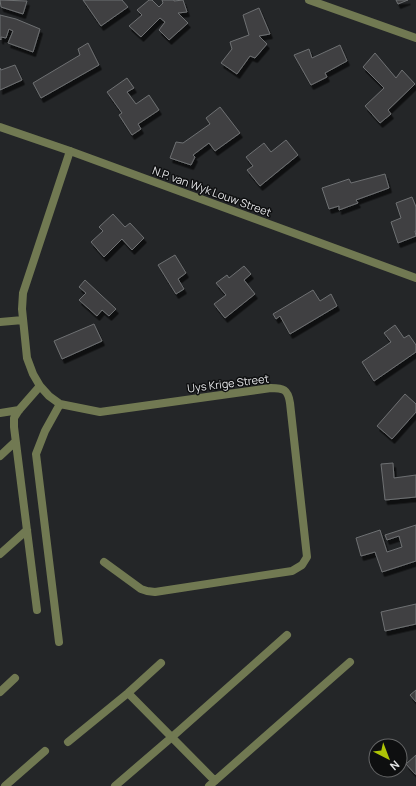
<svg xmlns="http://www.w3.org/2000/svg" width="416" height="786" font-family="Manrope,sans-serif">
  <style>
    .building { fill: #404143; stroke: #6e7072; filter: url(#shadow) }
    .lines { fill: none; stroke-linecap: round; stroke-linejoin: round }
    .minor { stroke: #717952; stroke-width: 8 }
    .tertiary { stroke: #717952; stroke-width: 8 }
    .labels { text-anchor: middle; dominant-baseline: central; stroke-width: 3; stroke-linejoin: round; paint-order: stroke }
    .street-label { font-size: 11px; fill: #e5e6e8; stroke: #0e0f10 }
  </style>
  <defs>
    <filter id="shadow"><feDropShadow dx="2.5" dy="4.5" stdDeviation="0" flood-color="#0009"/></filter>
  </defs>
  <rect width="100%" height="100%" fill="#242628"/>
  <path class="building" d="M 0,0 L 27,1 L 23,14 L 1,7 Z
    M 83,0 L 122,0 L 128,7 L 101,26 Z
    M 149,0 L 152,0 L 159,7 L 163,3 L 162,0 L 174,0 L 174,1 L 183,0 L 187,12 L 178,13 L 188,23 L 169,40 L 159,30 L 165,22 L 160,18 L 141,37 L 129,26 L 142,15 L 137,10 Z
    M 396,0 L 408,0 L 398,4 Z
    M 259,8 L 270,34 L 259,36 L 267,44 L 255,58 L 250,56 L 237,74 L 221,63 L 232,49 L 230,42 L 249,35 L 243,15 Z
    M 0,15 L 16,19 L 40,29 L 33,52 L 8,43 L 13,31 L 9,29 L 6,38 L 1,37 L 1,40 L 0,39 Z
    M 88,43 L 99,65 L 41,98 L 33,83 L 80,55 L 78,49 Z
    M 340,45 L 347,61 L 325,73 L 327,77 L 311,85 L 294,55 L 309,49 L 312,58 Z
    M 375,53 L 396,78 L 402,70 L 415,84 L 388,110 L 391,114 L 380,123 L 365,106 L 384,88 L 363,67 Z
    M 15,65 L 22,80 L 0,90 L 0,68 L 1,70 Z
    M 127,78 L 134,88 L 127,92 L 136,104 L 149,95 L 159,110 L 138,124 L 141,129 L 132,135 L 119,115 L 122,113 L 107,92 Z
    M 220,107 L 240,133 L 215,151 L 209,143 L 193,155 L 195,157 L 191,165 L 170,158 L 176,142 L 183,143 L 210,124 L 206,118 Z
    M 286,140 L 298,155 L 260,186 L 247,170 L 253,166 L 246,157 L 264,143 L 271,152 Z
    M 385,174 L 389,188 L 356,200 L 358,203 L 339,210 L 339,206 L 329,209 L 322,188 L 349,179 L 351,183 Z
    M 412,197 L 416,207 L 416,231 L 415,231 L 416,236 L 398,243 L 391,222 L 401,218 L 396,203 Z
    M 113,214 L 125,227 L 130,223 L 144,238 L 132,250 L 122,239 L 104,257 L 91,242 L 103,231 L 99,227 Z
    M 175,255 L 186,273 L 178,279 L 184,289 L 176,294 L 158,265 Z
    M 244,266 L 251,274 L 244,280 L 255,294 L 225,318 L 214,304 L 226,295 L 216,283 L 227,275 L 229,278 Z
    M 85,280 L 116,309 L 109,316 L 102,310 L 97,316 L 79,300 L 86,293 L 79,287 Z
    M 313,290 L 320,301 L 331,294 L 337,306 L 290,334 L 280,316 L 276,319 L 273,314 Z
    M 94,324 L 102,341 L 62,359 L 54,341 Z
    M 395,325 L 404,338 L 409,335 L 416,345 L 416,352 L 374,381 L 362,362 L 391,342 L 384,333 Z
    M 405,394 L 416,404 L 416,412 L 392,439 L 377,426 Z
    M 393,463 L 394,478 L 416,475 L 416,497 L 385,500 L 381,464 Z
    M 416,525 L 416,561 L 382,572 L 375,552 L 361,556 L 356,538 L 380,530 L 387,552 L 402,547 L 399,536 L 387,540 L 385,535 Z
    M 416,604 L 416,624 L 385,631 L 381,612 Z
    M 416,690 L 416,702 L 410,695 Z
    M 416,755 L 416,774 L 415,774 L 406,764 Z"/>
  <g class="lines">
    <path class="minor" d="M 309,0 L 416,38
      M 70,151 L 23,293 L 22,309 L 27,358 L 33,374 L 40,386 L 49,396 L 60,404 L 100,412 L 271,388 C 283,388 288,389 290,403 L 307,557 L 302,565 L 292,571 L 155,592 L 147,591 L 141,589 L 104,562
      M 0,322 L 23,320
      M 0,413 L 19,410
      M 0,456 L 15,442
      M 0,554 L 27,530
      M 37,610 L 14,427 L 14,418 L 19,410 L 40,386
      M 59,642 L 36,454 L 45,431 L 60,404
      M 0,692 L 15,678
      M 128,693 L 215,781
      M 68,742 L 128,693 L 161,663
      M 5,786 L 45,751
      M 115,786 L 172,737 L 287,635
      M 209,786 L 350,662"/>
    <path class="tertiary" d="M 0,127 L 70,151 L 416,278"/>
  </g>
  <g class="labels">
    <g class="street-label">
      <text transform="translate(212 191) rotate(20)">N.P. van Wyk Louw Street</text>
      <text transform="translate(228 383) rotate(-7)">Uys Krige Street</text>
    </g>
  </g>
  <g transform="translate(388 758) rotate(138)"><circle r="19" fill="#0e0f10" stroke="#646566"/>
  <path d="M0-3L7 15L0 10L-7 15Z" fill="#afc506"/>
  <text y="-6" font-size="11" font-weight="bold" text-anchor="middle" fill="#e5e6e8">N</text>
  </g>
</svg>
